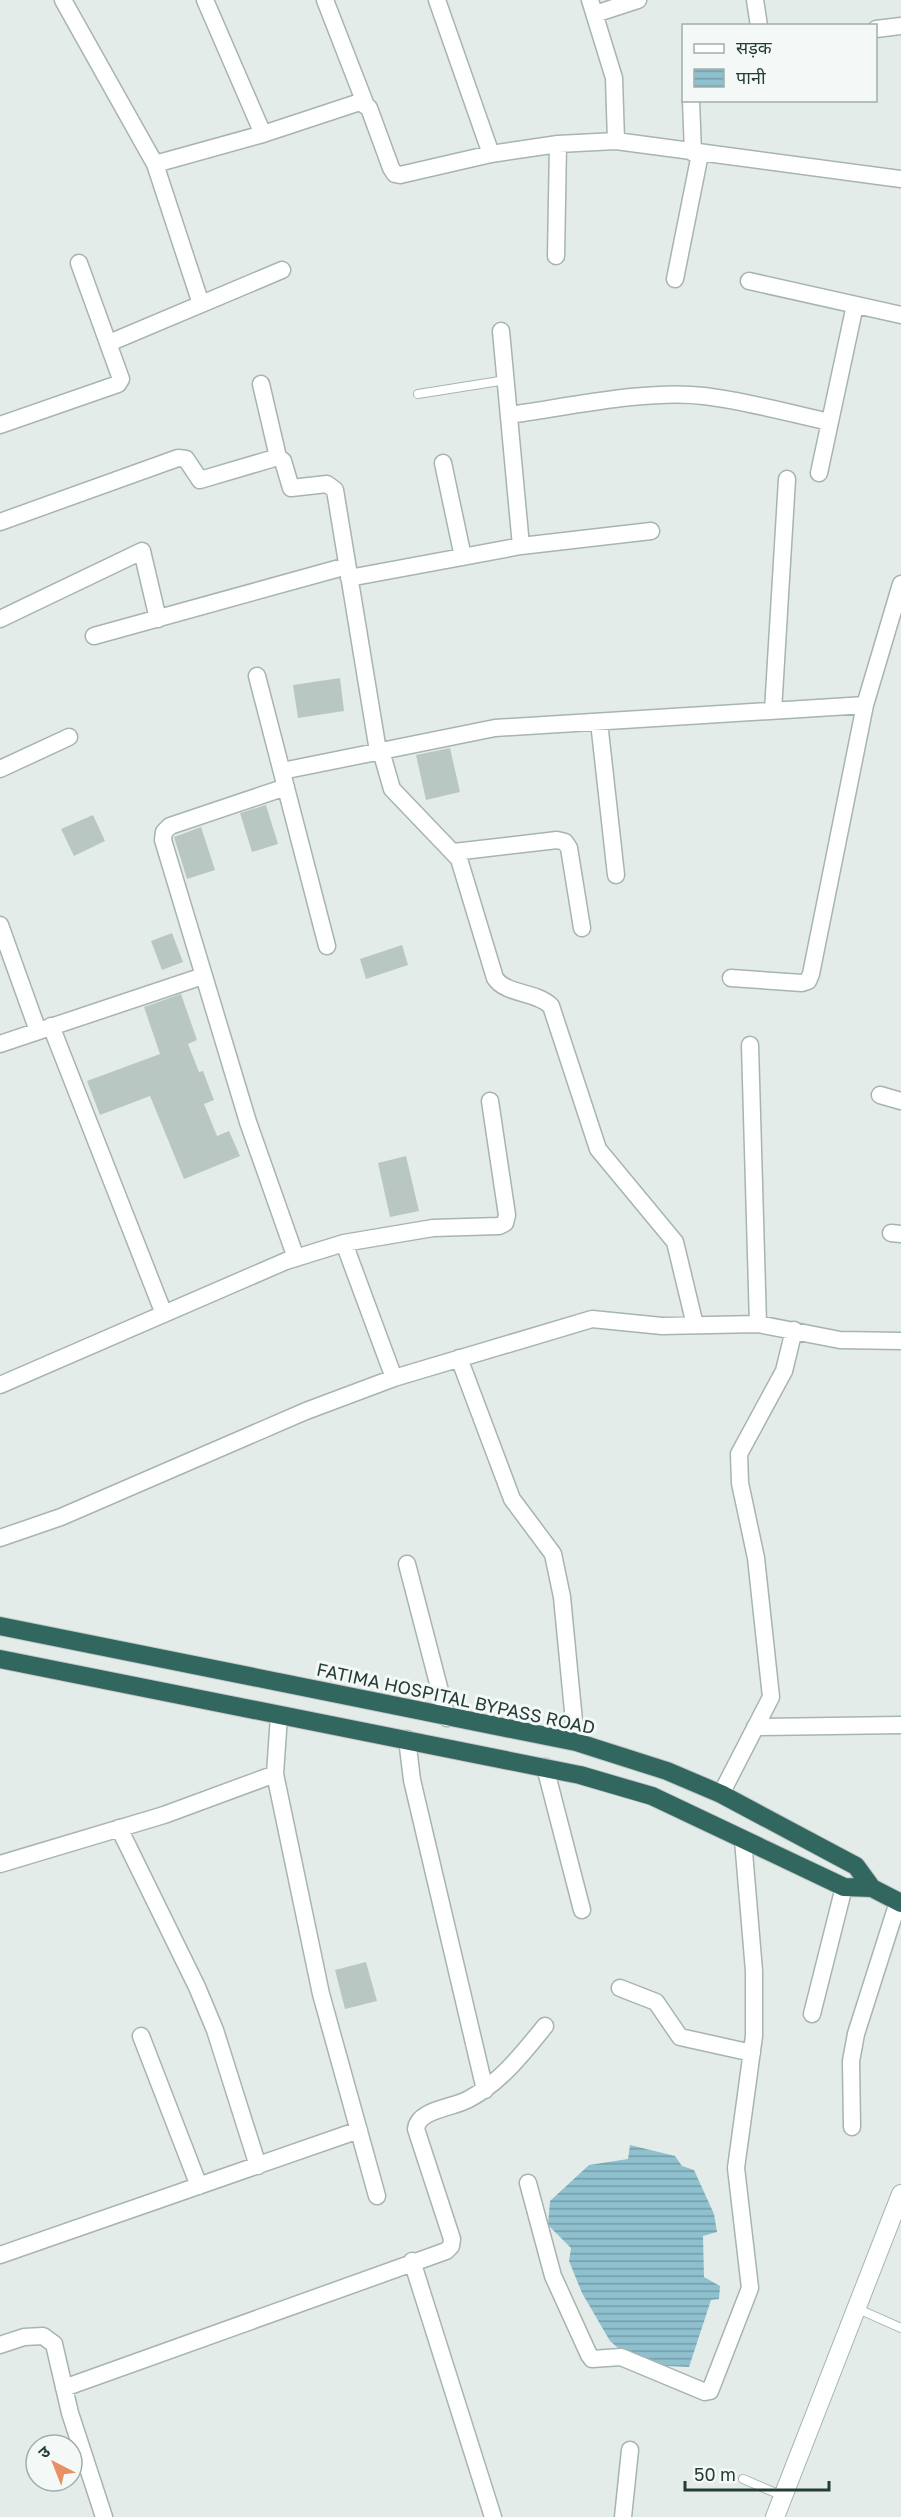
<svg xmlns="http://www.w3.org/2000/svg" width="901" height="2517" font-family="'Golos Text','Noto Sans Devanagari',sans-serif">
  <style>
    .water { fill: url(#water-rules) }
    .building { fill: #b9c7c2 }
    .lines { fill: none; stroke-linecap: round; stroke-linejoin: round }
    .lane-casing { stroke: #a7b4b0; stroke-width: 10 }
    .street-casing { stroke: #a7b4b0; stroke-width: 19 }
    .secondary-casing { stroke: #a3b7b2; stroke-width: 20 }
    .highway-casing { stroke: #c2c9c7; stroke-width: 20 }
    .lane { stroke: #fff; stroke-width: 8 }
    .street { stroke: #fff; stroke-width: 16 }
    .secondary { stroke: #fff; stroke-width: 18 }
    .highway { stroke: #326760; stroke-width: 18 }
    .labels { text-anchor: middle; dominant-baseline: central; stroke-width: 6; stroke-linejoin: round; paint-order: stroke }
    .street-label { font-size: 18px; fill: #243d38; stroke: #f4f9f7 }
  </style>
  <defs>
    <pattern id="water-rules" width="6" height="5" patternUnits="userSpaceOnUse" patternTransform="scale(1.5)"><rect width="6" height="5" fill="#8fc0ce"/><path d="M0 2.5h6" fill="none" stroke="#759da8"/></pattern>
  </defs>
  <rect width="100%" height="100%" fill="#e4ece9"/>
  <path class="water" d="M 630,2145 L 675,2156 L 682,2166 L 694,2170 L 714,2214 L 717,2232 L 703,2236 L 704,2277 L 720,2286 L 719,2299 L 711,2300 L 689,2367 L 667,2366 L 659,2374 L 638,2365 L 610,2341 L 582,2293 L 569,2261 L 571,2248 L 548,2225 L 550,2201 L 589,2165 L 628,2159 Z"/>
  <path class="building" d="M 340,678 L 344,711 L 298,718 L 293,685 Z
    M 450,748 L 460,792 L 426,800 L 416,755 Z
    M 266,805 L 278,844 L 252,852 L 240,813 Z
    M 93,815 L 105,841 L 74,856 L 61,829 Z
    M 201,827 L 215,870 L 187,879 L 174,837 Z
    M 172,933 L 183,962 L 162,970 L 151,941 Z
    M 402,945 L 408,965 L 366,979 L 360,959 Z
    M 181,994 L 197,1040 L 188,1044 L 199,1072 L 203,1071 L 214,1100 L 204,1104 L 217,1136 L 229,1131 L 240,1156 L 184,1179 L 150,1096 L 100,1115 L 87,1081 L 160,1054 L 144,1007 Z
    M 406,1156 L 419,1211 L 390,1217 L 378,1163 Z
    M 366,1962 L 377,2001 L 345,2009 L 335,1970 Z"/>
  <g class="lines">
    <defs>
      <path id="lane" d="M 418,394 L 506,380
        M 856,2308 L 901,2328
        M 743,2479 L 783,2496"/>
      <path id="street" d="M 63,0 L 155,164 L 263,134 L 360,102 L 369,108 L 391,168 L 395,174 L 400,175 L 491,154 L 558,144 L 616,141 L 901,179
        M 205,0 L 263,134
        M 325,0 L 365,103
        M 437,0 L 491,154
        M 590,0 L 614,78 L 616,141
        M 755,0 L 759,26
        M 595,14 L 638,0
        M 876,29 L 901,26
        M 691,100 L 693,153
        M 155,164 L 201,304
        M 556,256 L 558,144
        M 675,279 L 700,154
        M 749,281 L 901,315
        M 501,331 L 521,546
        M 109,343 L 282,270
        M 261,384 L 278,457
        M 509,415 C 567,407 648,389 704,396 C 746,401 789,413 830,422
        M 0,425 L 118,384 L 121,379 L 79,263
        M 443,463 L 463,557
        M 819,473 L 855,305
        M 0,522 L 178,458 L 186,459 L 200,480 L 278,457 L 283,461 L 291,488 L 327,484 L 335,490 L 378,751
        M 349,578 L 521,546 L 651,531
        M 0,619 L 142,551 L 158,619
        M 94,636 L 347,566
        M 257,676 L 327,946
        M 773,711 L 787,479
        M 599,722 L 616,875
        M 381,751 L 392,789 L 459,859 L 495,978 C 506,995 536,991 551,1006 L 598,1149 L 675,1242 L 695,1325
        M 0,769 L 69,737
        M 282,771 L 495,728 L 865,705
        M 286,787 L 170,826 L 164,832 L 163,840 L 248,1122 L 296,1258
        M 454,852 L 557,840 L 565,842 L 569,848 L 582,928
        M 0,925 L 38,1031
        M 731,978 L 802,983 L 808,981 L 811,974 L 865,705 L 901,584
        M 51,1026 L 164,1314
        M 0,1044 L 203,976
        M 750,1045 L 758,1324
        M 880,1095 L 901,1101
        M 891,1233 L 901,1234
        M 344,1243 L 394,1378
        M 459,1358 L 512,1499 L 553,1554 L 562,1597 L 576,1742
        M 0,1385 L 286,1261 L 344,1243 L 433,1228 L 499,1226 L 505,1223 L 507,1215 L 490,1101
        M 0,1538 L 61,1517 L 306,1411 L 394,1378 L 592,1319 L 662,1326 L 758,1324 L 840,1340 L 901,1341
        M 407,1564 L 447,1718
        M 755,1727 L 901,1725
        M 407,1739 L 412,1780 L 485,2090
        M 545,1767 L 582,1910
        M 275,1774 L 321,1994 L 377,2196
        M 721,1794 L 771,1697 L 756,1558 L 740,1483 L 739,1454 L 784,1371 L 794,1330
        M 119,1828 L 197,1987 L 215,2030 L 258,2166
        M 0,1864 L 164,1815 L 275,1774 L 279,1716
        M 620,1988 L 656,2002 L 680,2037 L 752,2053
        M 812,2014 L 844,1887
        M 141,2036 L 199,2186
        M 852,2127 L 851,2061 L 856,2034 L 898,1902
        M 528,2183 L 553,2276 L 589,2355 L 592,2359 L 621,2357 L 705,2392 L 710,2391 L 750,2288 L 736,2168 L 754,2036 L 754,1971 L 743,1840
        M 0,2255 L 359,2130
        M 412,2261 L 493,2517
        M 0,2345 L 24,2337 L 43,2336 L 54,2344 L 70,2413 L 104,2517
        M 64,2388 L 446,2251 L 451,2246 L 452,2239 L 416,2129 C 418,2109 454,2108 469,2099 C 501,2082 523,2053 545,2026
        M 623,2517 L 630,2450"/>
      <path id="secondary" d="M 775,2517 L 901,2194"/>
      <path id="highway" d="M 0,1626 L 576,1742 L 667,1771 L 721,1794 L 856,1866 L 872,1888 L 901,1903
        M 0,1659 L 580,1775 L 652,1796 L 844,1887 L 872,1888"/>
    </defs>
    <use href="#lane" class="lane-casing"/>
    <use href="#street" class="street-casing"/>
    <use href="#secondary" class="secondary-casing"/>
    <use href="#highway" class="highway-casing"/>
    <use href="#lane" class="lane"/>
    <use href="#street" class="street"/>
    <use href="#secondary" class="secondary"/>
    <use href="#highway" class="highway"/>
  </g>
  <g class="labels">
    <g class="street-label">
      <text transform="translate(456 1698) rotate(12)">FATIMA HOSPITAL BYPASS ROAD</text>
    </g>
  </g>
  <rect x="682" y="24" width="195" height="78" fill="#f4f9f7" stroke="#a1aeab" stroke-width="1.5"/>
  <rect x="694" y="44" width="30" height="9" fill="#ffffff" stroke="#a1aeab" stroke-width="1.5"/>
  <text x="736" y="54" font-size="18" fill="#243d38">सड़क</text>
  <rect x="694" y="69" width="30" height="18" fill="url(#water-rules)" stroke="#a1aeab" stroke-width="1.5"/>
  <text x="736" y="84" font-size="18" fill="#243d38">पानी</text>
  <g transform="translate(54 2463) rotate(318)"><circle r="28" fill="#f4f9f7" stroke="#a1aeab" stroke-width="1.5"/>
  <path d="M0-4.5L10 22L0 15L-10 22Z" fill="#e98f65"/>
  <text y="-9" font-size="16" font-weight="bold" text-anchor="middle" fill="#243d38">उ</text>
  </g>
  <path d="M685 2481v9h144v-9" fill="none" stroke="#243d38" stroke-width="3"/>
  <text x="694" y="2481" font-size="18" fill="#243d38" stroke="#f4f9f7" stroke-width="4.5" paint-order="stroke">50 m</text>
</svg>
